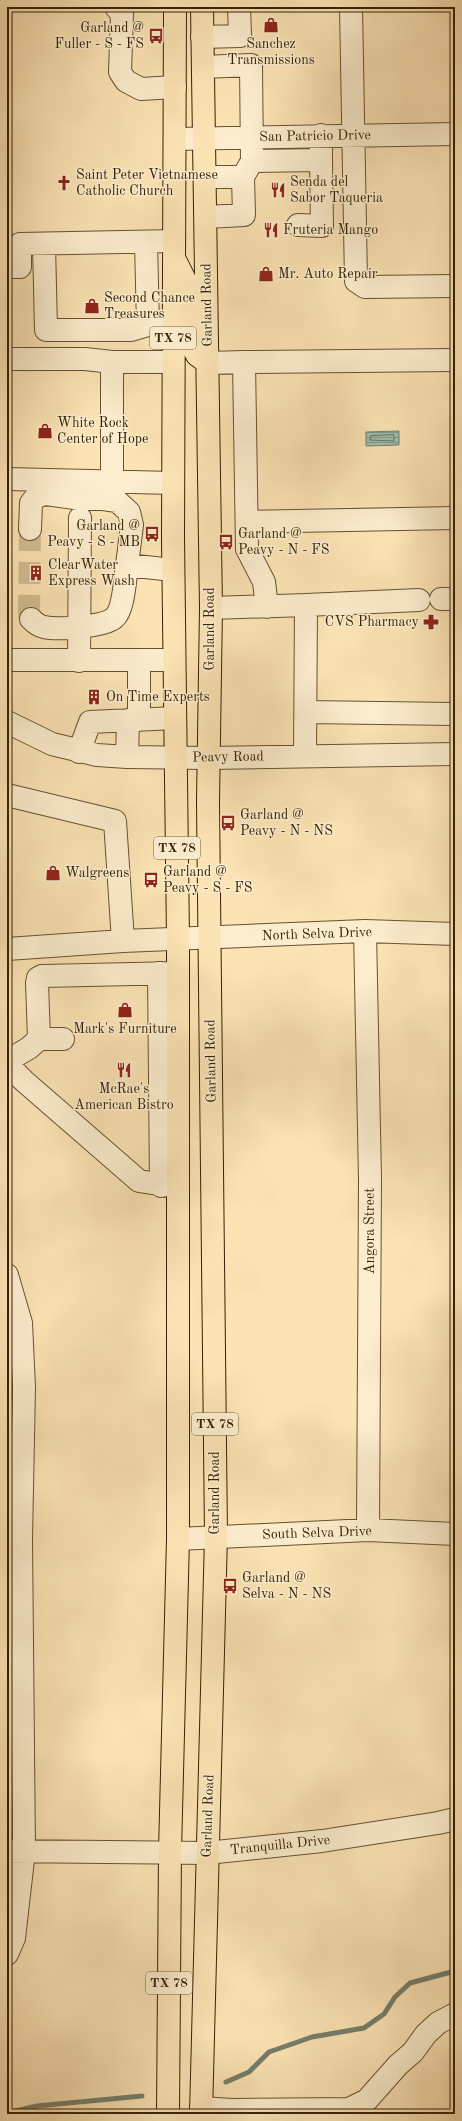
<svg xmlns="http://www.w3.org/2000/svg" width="462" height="2121" font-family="'Old Standard TT',serif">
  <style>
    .water { fill: url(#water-rules); stroke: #757f6b }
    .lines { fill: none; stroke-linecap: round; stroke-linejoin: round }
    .shore { stroke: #6a705a; stroke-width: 1 }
    .stream { stroke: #757f6b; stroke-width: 5 }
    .minor-tunnel { stroke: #d3bc91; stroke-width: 22; stroke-dasharray: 22 11; stroke-linecap: butt }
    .minor-casing { stroke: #66522f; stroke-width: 24 }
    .major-casing { stroke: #352103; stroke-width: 24 }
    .minor { stroke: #fcedce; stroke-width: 22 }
    .major { stroke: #fbe3b4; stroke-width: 22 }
    .labels { text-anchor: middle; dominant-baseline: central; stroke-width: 3; stroke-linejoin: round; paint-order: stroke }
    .shield { fill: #fcedce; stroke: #715e40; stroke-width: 1 }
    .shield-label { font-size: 13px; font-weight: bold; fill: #352103 }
    .poi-label { font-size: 14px; fill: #352103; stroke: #fcedce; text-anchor: start }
    .street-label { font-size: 14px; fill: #352103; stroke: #fcedce }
  </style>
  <defs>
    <pattern id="water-rules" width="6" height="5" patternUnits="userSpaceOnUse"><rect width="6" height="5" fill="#9fbeb0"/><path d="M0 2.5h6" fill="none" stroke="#829a8d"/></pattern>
  </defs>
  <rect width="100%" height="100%" fill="#fbe3b4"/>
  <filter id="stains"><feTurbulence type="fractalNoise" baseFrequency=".005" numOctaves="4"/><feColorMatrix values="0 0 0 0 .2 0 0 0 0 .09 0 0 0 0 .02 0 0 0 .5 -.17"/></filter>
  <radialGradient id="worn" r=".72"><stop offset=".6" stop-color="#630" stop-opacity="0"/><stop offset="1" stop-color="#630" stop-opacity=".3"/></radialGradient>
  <path class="water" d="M 399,431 L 399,445 L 366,446 L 366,432 Z"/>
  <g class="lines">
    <path class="shore" d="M 394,435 L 394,441 L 370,440 L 371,436 Z"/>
    <path class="stream" d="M 226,2082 L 249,2072 L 269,2052 L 312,2037 L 364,2028 L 384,2014 L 395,1997 L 410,1983 L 455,1971
      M 7,2113 L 37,2106 L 142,2096"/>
    <path class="minor-tunnel" d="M 30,529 L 29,615 L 31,619"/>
    <defs>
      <path id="minor" d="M 116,7 L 122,14 L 120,72 L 126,81 L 141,89 L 175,87
        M 351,7 L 356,281 L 365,287 L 455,286
        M 202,37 L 240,36 L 239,7
        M 203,67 L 251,65 L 252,161 L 243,177 L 244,215 L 206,217
        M 175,139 L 455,134
        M 252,161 L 321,160 L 321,135
        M 206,177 L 243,177
        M 298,225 L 322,226 L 321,160
        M 146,242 L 148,325
        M 44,245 L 46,330 L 131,330 L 148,325 L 173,326
        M 7,267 L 20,267 L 20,244 L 174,241
        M 7,359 L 85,359 L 112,362 L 173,362
        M 244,362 L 455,360
        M 208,363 L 244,362 L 247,549 L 264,582 L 267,607
        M 7,479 L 173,483
        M 112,481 L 112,362
        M 247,522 L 455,518
        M 30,529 L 31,503 L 37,496 L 46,494 L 82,499 L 103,499 L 117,501 L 129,512 L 132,525 L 127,565
        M 441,599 L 455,599
        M 306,605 L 419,600
        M 211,608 L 306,605 L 305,756
        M 31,619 C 35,623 39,626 44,627 C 57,630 103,627 114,618 C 124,610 125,578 127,565 L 173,570
        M 7,660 L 173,660
        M 139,660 L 139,720
        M 79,661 L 80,518
        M 306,712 L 455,714
        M 7,722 L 52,744 L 97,755 L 127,757 L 209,758 L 455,754
        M 79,752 L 90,722 L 175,718
        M 127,757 L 128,720
        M 7,795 L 115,821 L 123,941
        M 365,931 L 370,1179 L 368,1530
        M 7,949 L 123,941 L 365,931 L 455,934
        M 159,973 L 161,1186
        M 39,1039 L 63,1039
        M 7,1061 L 29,1048 L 39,1039 L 37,983 L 38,978 L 42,976 L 178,973
        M 7,1064 L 24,1081 L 139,1181 L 177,1187
        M 7,1275 L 21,1323 L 24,1387 L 21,1540 L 24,1851 L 14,1938 L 7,1954
        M 178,1539 L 368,1530 L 455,1534
        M 7,1851 L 207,1853 L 322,1841 L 438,1823 L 455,1819
        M 201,2108 L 232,2110 L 349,2109 L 367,2100 L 398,2065 L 413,2052 L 426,2034 L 438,2023 L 455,2014"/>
      <path id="major" d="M 176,262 L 190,290 L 189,341 L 197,355 L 208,363
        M 168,2114 L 170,1851 L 178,1539 L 178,939 L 173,538 L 175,7
        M 201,2114 L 216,1536 L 208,802 L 211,608 L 202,7"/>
    </defs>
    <use href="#minor" class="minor-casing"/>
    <use href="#major" class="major-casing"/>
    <use href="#minor" class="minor"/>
    <use href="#major" class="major"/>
  </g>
  <defs>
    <symbol id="shop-bare" viewBox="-9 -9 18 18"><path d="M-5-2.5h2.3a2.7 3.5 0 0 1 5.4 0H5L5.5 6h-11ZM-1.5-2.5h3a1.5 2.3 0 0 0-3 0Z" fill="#8f2418" stroke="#fcedce" stroke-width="2.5" paint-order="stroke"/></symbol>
    <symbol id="bus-bare" viewBox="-9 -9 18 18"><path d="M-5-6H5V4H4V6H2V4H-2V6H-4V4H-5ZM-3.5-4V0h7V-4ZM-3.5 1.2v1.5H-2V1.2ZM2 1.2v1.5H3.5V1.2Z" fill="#8f2418" stroke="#fcedce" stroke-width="2.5" paint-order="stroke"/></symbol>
    <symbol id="church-bare" viewBox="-9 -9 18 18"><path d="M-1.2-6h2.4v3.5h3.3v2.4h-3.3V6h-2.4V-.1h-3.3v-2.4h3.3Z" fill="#8f2418" stroke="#fcedce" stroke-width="2.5" paint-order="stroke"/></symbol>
    <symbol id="restaurant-bare" viewBox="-9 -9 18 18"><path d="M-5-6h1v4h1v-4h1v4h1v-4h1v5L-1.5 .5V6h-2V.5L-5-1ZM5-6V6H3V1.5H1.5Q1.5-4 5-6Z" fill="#8f2418" stroke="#fcedce" stroke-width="2.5" paint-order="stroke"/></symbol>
    <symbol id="building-bare" viewBox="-9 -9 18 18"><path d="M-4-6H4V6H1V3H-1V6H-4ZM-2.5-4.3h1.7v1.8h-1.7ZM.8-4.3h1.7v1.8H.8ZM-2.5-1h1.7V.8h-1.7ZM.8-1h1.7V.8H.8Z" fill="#8f2418" stroke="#fcedce" stroke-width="2.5" paint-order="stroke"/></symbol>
    <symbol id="pharmacy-bare" viewBox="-9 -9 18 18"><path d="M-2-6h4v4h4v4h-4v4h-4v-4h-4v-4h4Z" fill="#8f2418" stroke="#fcedce" stroke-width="2.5" paint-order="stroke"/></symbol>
  </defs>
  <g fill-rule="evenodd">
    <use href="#shop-bare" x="260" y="14" width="22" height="22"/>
    <use href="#bus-bare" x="145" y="25" width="22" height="22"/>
    <use href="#church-bare" x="53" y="172" width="22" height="22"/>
    <use href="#restaurant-bare" x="267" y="179" width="22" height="22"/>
    <use href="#restaurant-bare" x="260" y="219" width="22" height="22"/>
    <use href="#shop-bare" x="255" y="263" width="22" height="22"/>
    <use href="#shop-bare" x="81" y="295" width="22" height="22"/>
    <use href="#shop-bare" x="34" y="420" width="22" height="22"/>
    <use href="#bus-bare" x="141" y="523" width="22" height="22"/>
    <use href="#bus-bare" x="215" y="531" width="22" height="22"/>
    <use href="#building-bare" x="25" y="562" width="22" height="22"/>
    <use href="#pharmacy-bare" x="420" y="611" width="22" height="22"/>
    <use href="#building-bare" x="83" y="686" width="22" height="22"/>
    <use href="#bus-bare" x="217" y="812" width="22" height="22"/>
    <use href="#shop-bare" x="42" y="862" width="22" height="22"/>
    <use href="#bus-bare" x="140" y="869" width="22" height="22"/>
    <use href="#shop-bare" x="114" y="999" width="22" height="22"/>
    <use href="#restaurant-bare" x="113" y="1059" width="22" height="22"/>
    <use href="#bus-bare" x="219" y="1575" width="22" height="22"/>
  </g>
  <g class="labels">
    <g class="shield">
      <rect x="150" y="327" width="46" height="22" rx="3"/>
      <rect x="154" y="837" width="46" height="22" rx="3"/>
      <rect x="192" y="1413" width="46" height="22" rx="3"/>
      <rect x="146" y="1972" width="46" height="22" rx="3"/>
    </g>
    <g class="shield-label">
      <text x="173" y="338">TX 78</text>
      <text x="177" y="848">TX 78</text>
      <text x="215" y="1424">TX 78</text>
      <text x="169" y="1983">TX 78</text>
    </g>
    <g class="poi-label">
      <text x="144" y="28" text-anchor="end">Garland @<tspan x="144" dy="16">Fuller - S - FS</tspan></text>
      <text x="271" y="44" text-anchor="middle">Sanchez<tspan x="271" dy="16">Transmissions</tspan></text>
      <text x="76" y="175">Saint Peter Vietnamese<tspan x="76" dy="16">Catholic Church</tspan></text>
      <text x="290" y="182">Senda del<tspan x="290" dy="16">Sabor Taqueria</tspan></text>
      <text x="283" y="230">Fruteria Mango</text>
      <text x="278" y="274">Mr. Auto Repair</text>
      <text x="104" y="298">Second Chance<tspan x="104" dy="16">Treasures</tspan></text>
      <text x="57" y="423">White Rock<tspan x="57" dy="16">Center of Hope</tspan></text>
      <text x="140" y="526" text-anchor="end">Garland @<tspan x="140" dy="16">Peavy - S - MB</tspan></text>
      <text x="238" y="534">Garland @<tspan x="238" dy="16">Peavy - N - FS</tspan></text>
      <text x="48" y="565">ClearWater<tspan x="48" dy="16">Express Wash</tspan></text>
      <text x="419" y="622" text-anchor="end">CVS Pharmacy</text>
      <text x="106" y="697">On Time Experts</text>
      <text x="240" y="815">Garland @<tspan x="240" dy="16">Peavy - N - NS</tspan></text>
      <text x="163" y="872">Garland @<tspan x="163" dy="16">Peavy - S - FS</tspan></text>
      <text x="65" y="873">Walgreens</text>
      <text x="125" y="1029" text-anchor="middle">Mark's Furniture</text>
      <text x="124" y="1089" text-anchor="middle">McRae's<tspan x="124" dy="16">American Bistro</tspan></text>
      <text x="242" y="1578">Garland @<tspan x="242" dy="16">Selva - N - NS</tspan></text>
    </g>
    <g class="street-label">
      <text transform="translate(315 136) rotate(-1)">San Patricio Drive</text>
      <text transform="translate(207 305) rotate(-91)">Garland Road</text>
      <text transform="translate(210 629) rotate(-90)">Garland Road</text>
      <text transform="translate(228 757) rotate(-1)">Peavy Road</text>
      <text transform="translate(317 934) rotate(-2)">North Selva Drive</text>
      <text transform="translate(211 1061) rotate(-91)">Garland Road</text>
      <text transform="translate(370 1231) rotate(-90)">Angora Street</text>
      <text transform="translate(215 1493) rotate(-90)">Garland Road</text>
      <text transform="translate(317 1533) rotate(-2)">South Selva Drive</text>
      <text transform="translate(208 1816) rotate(-88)">Garland Road</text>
      <text transform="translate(280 1845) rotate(-6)">Tranquilla Drive</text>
    </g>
  </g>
  <rect width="462" height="2121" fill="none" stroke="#fbe3b4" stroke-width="24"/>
  <rect x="8" y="8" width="446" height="2105" fill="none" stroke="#352103" stroke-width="2"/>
  <rect x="12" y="12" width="438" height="2097" fill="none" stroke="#352103"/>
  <rect width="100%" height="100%" filter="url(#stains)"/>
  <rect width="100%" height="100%" fill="url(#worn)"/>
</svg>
